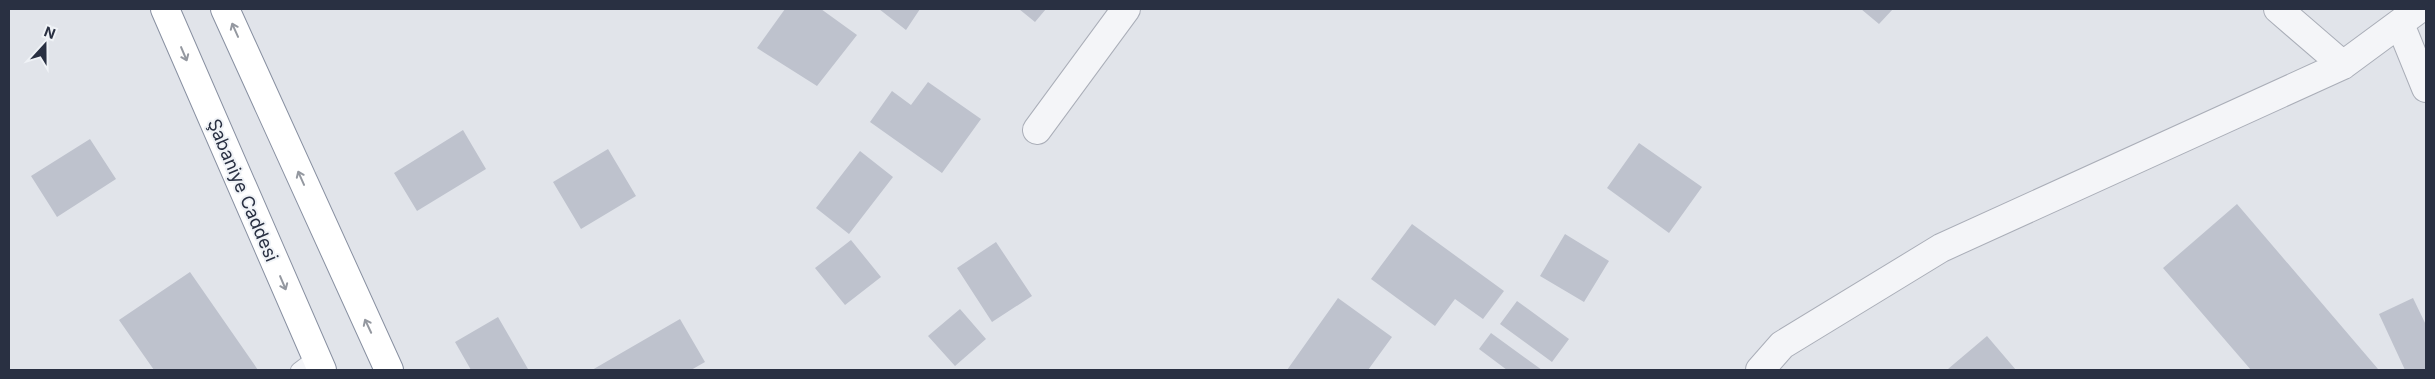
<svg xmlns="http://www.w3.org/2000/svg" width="2435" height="379" font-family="Inter,sans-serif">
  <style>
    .building { fill: #bec2cd }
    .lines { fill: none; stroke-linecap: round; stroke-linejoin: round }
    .lane-casing { stroke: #aaaeb8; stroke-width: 16 }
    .street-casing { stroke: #aaaeb8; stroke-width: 30 }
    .highway-casing { stroke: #8890a1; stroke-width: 30 }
    .lane { stroke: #f4f5f8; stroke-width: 14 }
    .street { stroke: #f4f5f8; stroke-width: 28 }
    .highway { stroke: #fff; stroke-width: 28 }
    .oneway { stroke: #9498a0 }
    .labels { text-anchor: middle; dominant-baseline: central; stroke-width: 4; stroke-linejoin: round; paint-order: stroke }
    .street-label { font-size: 18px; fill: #293042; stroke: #f0f3f7 }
  </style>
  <rect width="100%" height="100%" fill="#e1e4ea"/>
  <path class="building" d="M 785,9 L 821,9 L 857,35 L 817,86 L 757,48 Z
    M 879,9 L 920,9 L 906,30 Z
    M 1019,9 L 1046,9 L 1035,22 Z
    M 1861,9 L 1893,9 L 1879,24 Z
    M 928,82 L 981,119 L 942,173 L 870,122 L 892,91 L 911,105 Z
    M 463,130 L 486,169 L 417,211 L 394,173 Z
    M 90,139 L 116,179 L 57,217 L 31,176 Z
    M 1639,143 L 1702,187 L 1669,233 L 1607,188 Z
    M 608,149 L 636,196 L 581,229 L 553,182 Z
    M 860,151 L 893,177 L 849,234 L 816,208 Z
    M 2237,204 L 2378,369 L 2376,370 L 2251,370 L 2163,268 Z
    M 1412,224 L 1504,291 L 1483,319 L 1455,299 L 1435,326 L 1371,279 Z
    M 1565,234 L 1609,261 L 1584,302 L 1540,276 Z
    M 851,240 L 881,277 L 845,305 L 815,268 Z
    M 996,242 L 1032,296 L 992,322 L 957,268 Z
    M 190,272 L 258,370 L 154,370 L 119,320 Z
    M 1338,298 L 1392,337 L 1368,370 L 1287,370 Z
    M 2413,298 L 2426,325 L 2426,370 L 2405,370 L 2379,314 Z
    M 1517,301 L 1569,339 L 1552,362 L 1500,324 Z
    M 960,309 L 986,339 L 955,366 L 928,336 Z
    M 498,317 L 528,369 L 526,370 L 471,370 L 455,342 Z
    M 680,319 L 705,362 L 691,370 L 592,370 Z
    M 1491,333 L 1542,370 L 1507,370 L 1479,349 Z
    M 1987,336 L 2016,370 L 1950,370 L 1948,369 Z"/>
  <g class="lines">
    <defs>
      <path id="lane" d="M 298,370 L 315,357"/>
      <path id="street" d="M 2278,9 L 2343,65
        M 2400,24 L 2426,88
        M 1037,130 L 1126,9
        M 1760,370 L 1782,345 L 1941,248 L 2343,65 L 2419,9"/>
      <path id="highway" d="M 165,9 L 322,370
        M 225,9 L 389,370"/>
    </defs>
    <use href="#lane" class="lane-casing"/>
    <use href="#street" class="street-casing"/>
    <use href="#highway" class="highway-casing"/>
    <use href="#lane" class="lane"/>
    <use href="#street" class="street"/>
    <use href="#highway" class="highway"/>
  </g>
  <defs><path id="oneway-shaft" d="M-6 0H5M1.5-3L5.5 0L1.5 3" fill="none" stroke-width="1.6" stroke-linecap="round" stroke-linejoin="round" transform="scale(1.25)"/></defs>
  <g class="oneway">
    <use href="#oneway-shaft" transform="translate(235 30) rotate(-114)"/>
    <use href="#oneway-shaft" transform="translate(184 54) rotate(67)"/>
    <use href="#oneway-shaft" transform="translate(301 178) rotate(-114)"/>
    <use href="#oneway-shaft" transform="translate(283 283) rotate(67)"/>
    <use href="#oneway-shaft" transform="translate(368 326) rotate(-115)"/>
  </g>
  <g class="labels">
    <g class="street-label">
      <text transform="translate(243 190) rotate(67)">Şabaniye Caddesi</text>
    </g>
  </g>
  <rect width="2435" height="379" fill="none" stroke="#293042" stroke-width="20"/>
  <g transform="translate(45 45) rotate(21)" stroke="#f0f3f7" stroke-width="4" paint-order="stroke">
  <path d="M0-4L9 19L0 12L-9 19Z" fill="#293042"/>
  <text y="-8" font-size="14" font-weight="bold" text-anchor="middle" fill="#293042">N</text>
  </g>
</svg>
